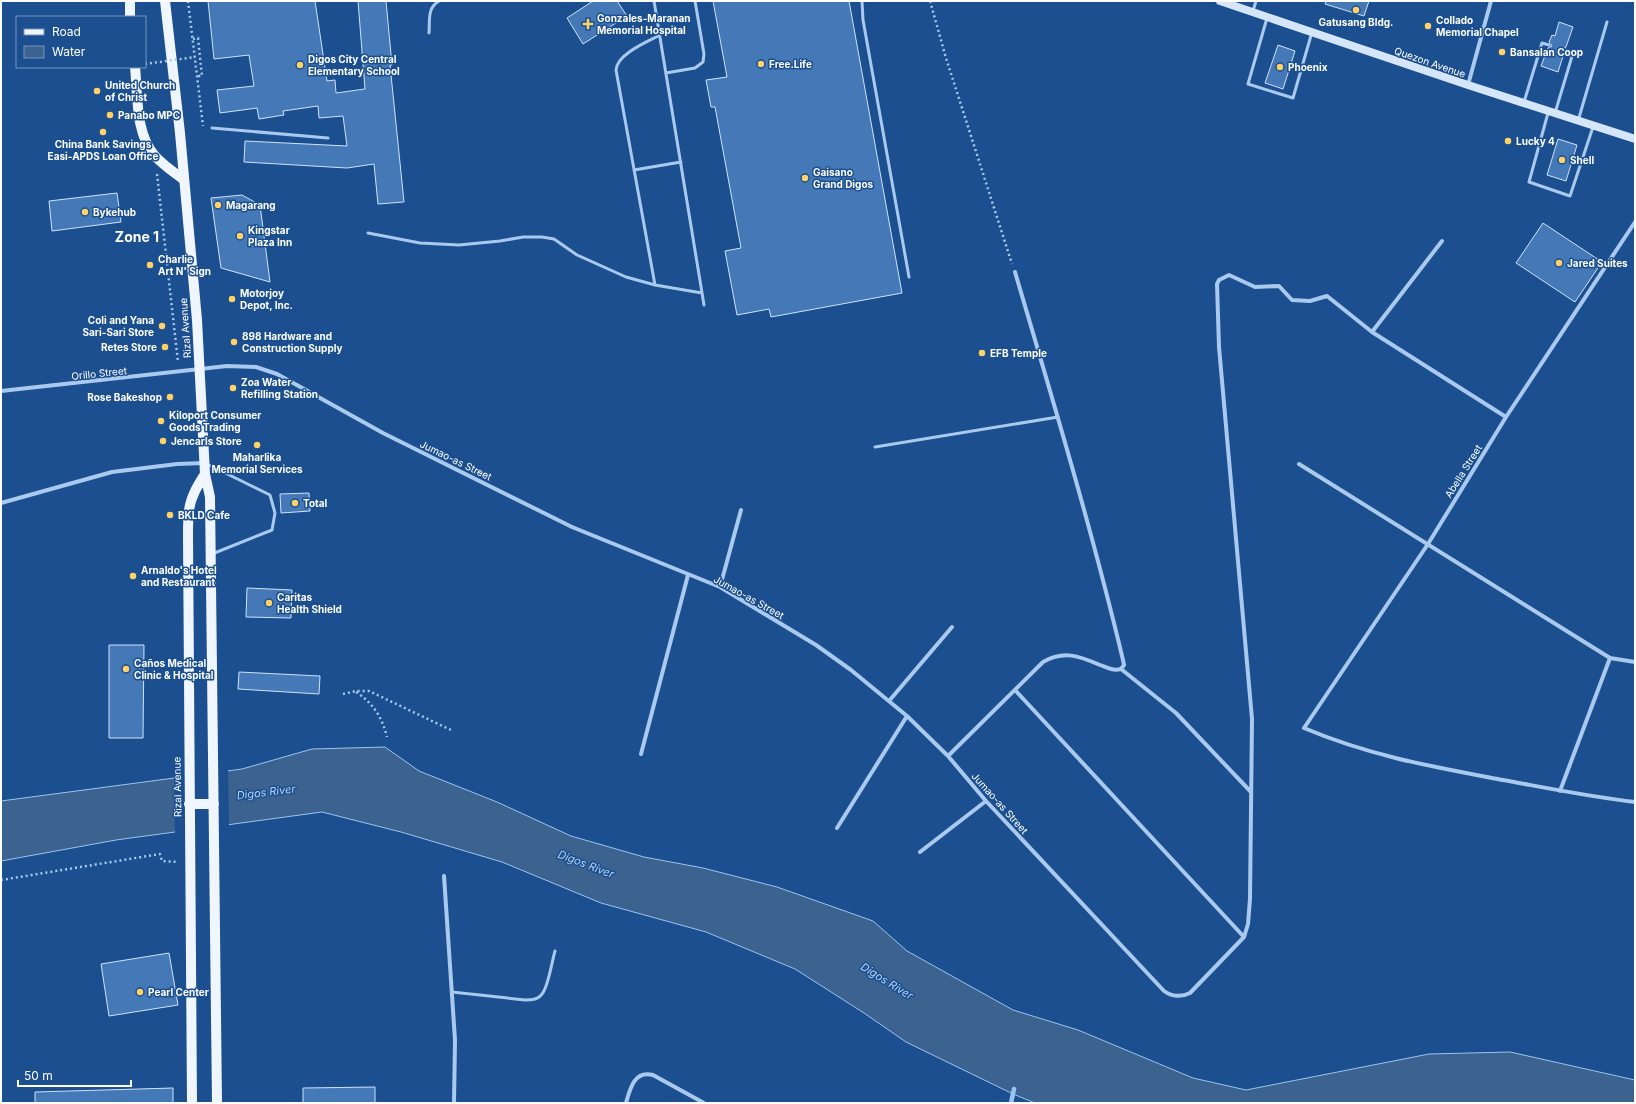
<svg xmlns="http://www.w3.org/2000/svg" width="1636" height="1104" font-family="Inter,sans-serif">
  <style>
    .water { fill: #3c6290; stroke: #9cc4f0 }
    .pier { fill: #1b4f8f }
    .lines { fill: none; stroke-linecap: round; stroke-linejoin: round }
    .stream { stroke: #9cc4f0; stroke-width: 4.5 }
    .building { fill: #4478b7; stroke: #cfe3fa }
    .path { stroke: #a9c9ee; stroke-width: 2.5; stroke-dasharray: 2 3; stroke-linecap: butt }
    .service { stroke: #a9c9ee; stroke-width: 3 }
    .minor { stroke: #a9c9ee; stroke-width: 4 }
    .secondary { stroke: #d6e6fa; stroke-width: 8 }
    .primary { stroke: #f0f6ff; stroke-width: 10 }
    .path-bridge { stroke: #a9c9ee; stroke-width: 2.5; stroke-dasharray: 2 3; stroke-linecap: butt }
    .poi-dot { fill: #ffd166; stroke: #1b4f8f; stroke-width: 1.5 }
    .labels { text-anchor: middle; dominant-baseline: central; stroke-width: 3; stroke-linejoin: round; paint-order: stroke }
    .poi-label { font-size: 10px; font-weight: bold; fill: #fff; stroke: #1b4f8f; text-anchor: start }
    .street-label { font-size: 10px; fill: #fff; stroke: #1b4f8f }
    .water-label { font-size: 11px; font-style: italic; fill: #b5d3f5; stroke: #1b4f8f }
    .district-label { font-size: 14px; font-weight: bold; fill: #fff; stroke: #1b4f8f }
  </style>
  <rect width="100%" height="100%" fill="#1b4f8f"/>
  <path class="water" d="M 385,747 L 419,771 L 497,802 L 571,836 L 644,857 L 703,868 L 777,887 L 873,921 L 907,951 L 1013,1010 L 1078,1030 L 1193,1078 L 1246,1090 L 1429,1054 L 1510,1052 L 1635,1080 L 1635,1103 L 1035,1103 L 1013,1094 L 906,1042 L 864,1013 L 795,969 L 706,932 L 601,903 L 502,862 L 401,832 L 322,812 L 116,840 L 1,861 L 1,801 L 242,769 L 312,749 Z"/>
  <path class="pier" d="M 228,769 L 229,826 L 175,834 L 174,777 Z"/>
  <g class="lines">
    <path class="stream" d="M 1011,1103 L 1014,1089"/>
  </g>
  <path class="building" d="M 208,1 L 315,1 L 327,81 L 335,80 L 336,93 L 365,89 L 358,1 L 386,1 L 392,65 L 390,65 L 404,202 L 378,204 L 374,164 L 347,168 L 244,162 L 245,141 L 347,146 L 343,116 L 319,118 L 318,106 L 283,111 L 284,115 L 259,119 L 257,108 L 220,113 L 217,90 L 254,86 L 249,55 L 214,59 Z
    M 593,1 L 617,1 L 627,16 L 583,44 L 567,18 Z
    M 713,1 L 849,1 L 902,293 L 771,317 L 769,309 L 737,315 L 725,251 L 741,248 L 715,107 L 711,107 L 706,80 L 727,77 Z
    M 1326,1 L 1369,1 L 1364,16 L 1325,4 Z
    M 1559,22 L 1573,27 L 1566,47 L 1562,49 L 1564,53 L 1558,72 L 1541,66 L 1548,48 L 1552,46 L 1549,42 L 1552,35 L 1555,36 Z
    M 1278,45 L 1295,51 L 1283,89 L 1265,83 Z
    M 1558,139 L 1577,145 L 1566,181 L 1547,175 Z
    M 117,193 L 121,222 L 52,231 L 49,201 Z
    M 242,195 L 260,205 L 270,282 L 221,268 L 211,198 Z
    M 1543,223 L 1602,262 L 1575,302 L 1516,263 Z
    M 309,493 L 310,511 L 281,513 L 280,494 Z
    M 247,588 L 292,590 L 291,618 L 246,617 Z
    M 109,645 L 144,645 L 143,738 L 109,738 Z
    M 239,672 L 320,676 L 319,694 L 238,689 Z
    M 169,953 L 178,1005 L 109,1016 L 101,964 Z
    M 375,1087 L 375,1103 L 303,1103 L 303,1088 Z
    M 173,1088 L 173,1103 L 35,1103 L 35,1092 Z"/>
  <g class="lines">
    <path class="path" d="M 188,1 L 203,126
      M 930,1 L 946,58 L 1012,264
      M 193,39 L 198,38 L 202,76 L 197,76
      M 157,174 L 178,362
      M 356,692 C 373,703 382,717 387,737
      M 343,694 L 356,691 L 369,691 L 453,731
      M 1,880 L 160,854 L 162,861 L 178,862"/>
    <path class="service" d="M 654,1 L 704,305
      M 862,1 L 863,20 L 909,277
      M 1253,11 L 1256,1
      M 1267,18 L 1248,84 L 1293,98 L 1312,32
      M 429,33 C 430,20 427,8 439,1
      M 666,73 L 695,68 L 703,62 L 704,54 L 695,1
      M 1524,102 L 1542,43 L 1549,45
      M 1548,113 L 1529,182 L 1570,196 L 1593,127
      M 1555,113 L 1573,53 L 1565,50
      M 1578,121 L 1607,22
      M 212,128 L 328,138
      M 634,170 L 681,162
      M 368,233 L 420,243 L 459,245 L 500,241 L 523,237 L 542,237 L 554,239 L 577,255 L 626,277 L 655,285 L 702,293
      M 655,285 L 616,70 C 617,54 647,42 660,35
      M 875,447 L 1058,417
      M 207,464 L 270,495 L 275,513 L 272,530 L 212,554
      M 452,992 L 525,1000 C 531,1000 538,1000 542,994 C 548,988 552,961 555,951"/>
    <path class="minor" d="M 1468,85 L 1491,1
      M 1635,222 L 1506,417 L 1428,544 L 1304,728 C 1370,756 1434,767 1503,780 C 1547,788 1591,797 1635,802
      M 1015,272 C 1053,401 1092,530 1123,660 L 1124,665 L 1121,669
      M 1372,332 L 1442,241
      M 1,391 L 227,366 L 256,367 L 277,374 L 383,433 L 572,527 L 720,587 L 816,645 L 851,670 L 907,716 L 948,756 L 986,801 L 1164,991 C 1172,997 1182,997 1190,993 L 1244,937 L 1248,924 L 1250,899 L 1252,719 L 1219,347 L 1217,284 L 1219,280 L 1229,275 L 1255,287 L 1279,286 L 1292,300 L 1310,301 L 1327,296 L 1372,332 L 1506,417
      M 1299,464 L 1610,658 L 1635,662
      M 1,503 L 112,472 L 177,464 L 204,463
      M 720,587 L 741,510
      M 1015,690 L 1244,937
      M 889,701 L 952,627
      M 641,754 L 688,575
      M 948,756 L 1043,662 C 1064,650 1079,656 1100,665 C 1108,668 1113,671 1121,669 L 1176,713 L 1251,792
      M 1560,791 L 1610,658
      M 837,828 L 907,716
      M 920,852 L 986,801
      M 444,876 L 455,1040 L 454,1103
      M 626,1103 C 630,1089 634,1070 653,1075 L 704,1103"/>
    <path class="secondary" d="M 1220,1 L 1468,85 L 1635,139"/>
    <path class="primary" d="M 130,1 L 130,17
      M 165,1 L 180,133 L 197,320 L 205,474 L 210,497 L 217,1103
      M 135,67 C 138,96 135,133 155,156 C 163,165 175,173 184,180
      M 189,804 L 214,804
      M 192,1103 L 188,536 C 188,527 188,518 189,510 C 191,496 198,485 205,474"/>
    <path class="path-bridge" d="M 145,64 L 195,57"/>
  </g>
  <g class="poi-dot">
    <circle cx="1356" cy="10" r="4"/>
    <path d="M586 18h4v4h4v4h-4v4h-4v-4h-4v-4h4z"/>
    <circle cx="1428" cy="26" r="4"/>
    <circle cx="1502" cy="52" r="4"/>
    <circle cx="761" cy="64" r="4"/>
    <circle cx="300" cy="65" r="4"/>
    <circle cx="1280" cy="67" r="4"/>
    <circle cx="97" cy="91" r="4"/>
    <circle cx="110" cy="115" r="4"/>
    <circle cx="103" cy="132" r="4"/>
    <circle cx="1508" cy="141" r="4"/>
    <circle cx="1562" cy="160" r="4"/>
    <circle cx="805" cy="178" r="4"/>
    <circle cx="218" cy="205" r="4"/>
    <circle cx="85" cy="212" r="4"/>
    <circle cx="240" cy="236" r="4"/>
    <circle cx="1559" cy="263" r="4"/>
    <circle cx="150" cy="265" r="4"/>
    <circle cx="232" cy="299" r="4"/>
    <circle cx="162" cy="326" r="4"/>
    <circle cx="234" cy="342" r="4"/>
    <circle cx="165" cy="347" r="4"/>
    <circle cx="982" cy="353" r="4"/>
    <circle cx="233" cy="388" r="4"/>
    <circle cx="170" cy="397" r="4"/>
    <circle cx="161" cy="421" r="4"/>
    <circle cx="163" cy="441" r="4"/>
    <circle cx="257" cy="445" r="4"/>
    <circle cx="295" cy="503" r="4"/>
    <circle cx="170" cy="515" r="4"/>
    <circle cx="133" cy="576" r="4"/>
    <circle cx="269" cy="603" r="4"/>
    <circle cx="126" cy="669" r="4"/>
    <circle cx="140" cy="992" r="4"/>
  </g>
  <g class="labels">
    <g class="poi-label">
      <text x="597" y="18">Gonzales-Maranan<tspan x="597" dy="12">Memorial Hospital</tspan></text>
      <text x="1436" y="20">Collado<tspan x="1436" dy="12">Memorial Chapel</tspan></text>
      <text x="1356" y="22" text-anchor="middle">Gatusang Bldg.</text>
      <text x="1510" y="52">Bansalan Coop</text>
      <text x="308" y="59">Digos City Central<tspan x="308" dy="12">Elementary School</tspan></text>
      <text x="769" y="64">Free.Life</text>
      <text x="1288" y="67">Phoenix</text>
      <text x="105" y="85">United Church<tspan x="105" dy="12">of Christ</tspan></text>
      <text x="118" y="115">Panabo MPC</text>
      <text x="1516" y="141">Lucky 4</text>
      <text x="103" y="144" text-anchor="middle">China Bank Savings<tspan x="103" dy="12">Easi-APDS Loan Office</tspan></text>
      <text x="1570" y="160">Shell</text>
      <text x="813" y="172">Gaisano<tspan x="813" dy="12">Grand Digos</tspan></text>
      <text x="226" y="205">Magarang</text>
      <text x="93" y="212">Bykehub</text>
      <text x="248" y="230">Kingstar<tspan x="248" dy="12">Plaza Inn</tspan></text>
      <text x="158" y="259">Charlie<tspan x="158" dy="12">Art N' Sign</tspan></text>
      <text x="1567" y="263">Jared Suites</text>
      <text x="240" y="293">Motorjoy<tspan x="240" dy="12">Depot, Inc.</tspan></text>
      <text x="154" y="320" text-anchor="end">Coli and Yana<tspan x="154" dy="12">Sari-Sari Store</tspan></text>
      <text x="242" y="336">898 Hardware and<tspan x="242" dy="12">Construction Supply</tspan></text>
      <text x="157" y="347" text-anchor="end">Retes Store</text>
      <text x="990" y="353">EFB Temple</text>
      <text x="241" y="382">Zoa Water<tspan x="241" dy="12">Refilling Station</tspan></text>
      <text x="162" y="397" text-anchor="end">Rose Bakeshop</text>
      <text x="169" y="415">Kiloport Consumer<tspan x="169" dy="12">Goods Trading</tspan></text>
      <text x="171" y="441">Jencarls Store</text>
      <text x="257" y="457" text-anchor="middle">Maharlika<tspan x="257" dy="12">Memorial Services</tspan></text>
      <text x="303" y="503">Total</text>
      <text x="178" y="515">BKLD Cafe</text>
      <text x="141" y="570">Arnaldo's Hotel<tspan x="141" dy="12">and Restaurant</tspan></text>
      <text x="277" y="597">Caritas<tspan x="277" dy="12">Health Shield</tspan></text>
      <text x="134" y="663">Caños Medical<tspan x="134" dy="12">Clinic &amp; Hospital</tspan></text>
      <text x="148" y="992">Pearl Center</text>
    </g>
    <g class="street-label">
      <text transform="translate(1430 62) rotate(19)">Quezon Avenue</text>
      <text transform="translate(185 328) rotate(-94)">Rizal Avenue</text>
      <text transform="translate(99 373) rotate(-6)">Orillo Street</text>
      <text transform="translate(456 460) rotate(26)">Jumao-as Street</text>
      <text transform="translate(1463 471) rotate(-58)">Abella Street</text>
      <text transform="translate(749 597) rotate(29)">Jumao-as Street</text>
      <text transform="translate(177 787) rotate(-91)">Rizal Avenue</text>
      <text transform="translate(1000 803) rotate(48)">Jumao-as Street</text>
    </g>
    <g class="water-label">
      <text transform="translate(266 792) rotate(-7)">Digos River</text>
      <text transform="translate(586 864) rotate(21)">Digos River</text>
      <text transform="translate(887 981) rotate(32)">Digos River</text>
    </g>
    <g class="district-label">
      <text x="137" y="236">Zone 1</text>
    </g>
  </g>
  <rect width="1636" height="1104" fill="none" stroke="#ffffff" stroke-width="4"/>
  <rect x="16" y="16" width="130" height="52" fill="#1b4f8f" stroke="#7695bc"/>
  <rect x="24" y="29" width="20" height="6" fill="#f0f6ff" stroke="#7695bc"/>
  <text x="52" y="36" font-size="12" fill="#ffffff">Road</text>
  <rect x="24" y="46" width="20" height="12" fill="#3c6290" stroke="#7695bc"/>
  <text x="52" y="56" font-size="12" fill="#ffffff">Water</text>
  <path d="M18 1080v6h113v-6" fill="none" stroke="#ffffff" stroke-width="2"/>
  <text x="24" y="1080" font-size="12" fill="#ffffff" stroke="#1b4f8f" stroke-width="3" paint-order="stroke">50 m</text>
</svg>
